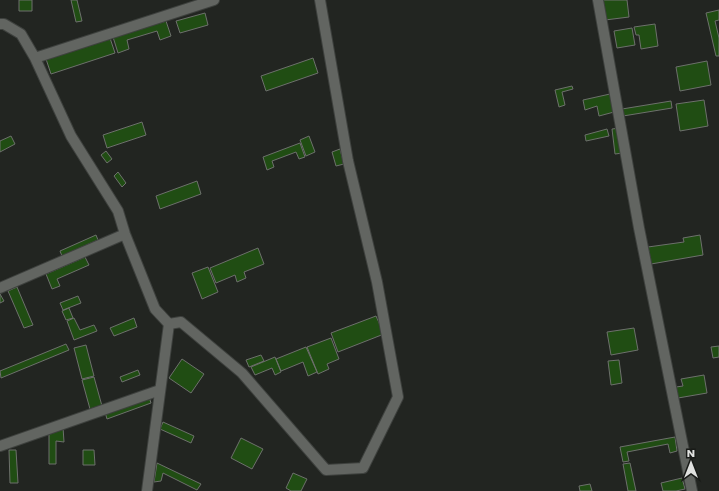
<svg xmlns="http://www.w3.org/2000/svg" width="719" height="491" font-family="Poppins,sans-serif">
  <style>
    .building { fill: #204d13; stroke: #6d706c }
    .lines { fill: none; stroke-linecap: round; stroke-linejoin: round }
    .minor-casing { stroke: #3e413e; stroke-width: 12 }
    .minor { stroke: #626561; stroke-width: 10 }
  </style>
  <rect width="100%" height="100%" fill="#222521"/>
  <path class="building" d="M 19,0 L 32,0 L 32,11 L 19,11 Z
    M 71,0 L 77,0 L 82,21 L 76,22 Z
    M 602,0 L 627,0 L 629,17 L 605,20 Z
    M 719,10 L 719,20 L 715,21 L 719,38 L 719,56 L 716,56 L 706,13 Z
    M 205,13 L 208,25 L 180,33 L 176,21 Z
    M 166,21 L 171,36 L 160,40 L 157,31 L 127,40 L 129,49 L 118,53 L 113,37 Z
    M 655,24 L 658,46 L 641,49 L 639,35 L 636,35 L 634,27 Z
    M 632,28 L 635,45 L 617,48 L 614,31 Z
    M 110,38 L 115,53 L 51,74 L 46,59 Z
    M 313,58 L 318,73 L 266,91 L 261,76 Z
    M 707,61 L 711,85 L 680,91 L 676,67 Z
    M 572,86 L 573,89 L 562,92 L 565,105 L 559,107 L 555,90 Z
    M 610,94 L 614,112 L 599,116 L 597,106 L 585,110 L 583,100 Z
    M 704,100 L 708,126 L 680,131 L 676,104 Z
    M 671,101 L 672,108 L 623,116 L 622,109 Z
    M 142,122 L 146,135 L 107,148 L 103,135 Z
    M 620,128 L 623,153 L 615,154 L 612,129 Z
    M 607,129 L 609,136 L 586,141 L 585,135 Z
    M 11,136 L 15,144 L 0,152 L 0,141 Z
    M 309,136 L 315,152 L 306,156 L 300,140 Z
    M 300,143 L 305,157 L 299,159 L 296,152 L 272,161 L 274,167 L 267,170 L 263,157 Z
    M 340,149 L 344,164 L 336,166 L 332,152 Z
    M 106,151 L 112,159 L 107,163 L 101,155 Z
    M 118,172 L 126,183 L 122,187 L 114,176 Z
    M 197,181 L 201,194 L 160,209 L 156,196 Z
    M 96,235 L 98,240 L 62,256 L 60,251 Z
    M 700,235 L 703,255 L 651,264 L 648,247 L 684,242 L 683,238 Z
    M 258,248 L 264,264 L 244,272 L 246,278 L 237,282 L 235,275 L 216,283 L 210,268 Z
    M 85,257 L 89,265 L 57,279 L 60,286 L 52,289 L 46,274 Z
    M 208,267 L 218,292 L 202,299 L 192,273 Z
    M 17,287 L 33,325 L 24,328 L 8,291 Z
    M 0,294 L 4,301 L 0,303 Z
    M 78,296 L 81,303 L 63,310 L 60,303 Z
    M 69,308 L 73,318 L 66,320 L 62,311 Z
    M 376,316 L 384,334 L 338,352 L 331,333 Z
    M 74,318 L 80,330 L 94,325 L 97,331 L 74,340 L 67,321 Z
    M 134,318 L 137,327 L 114,336 L 110,328 Z
    M 634,328 L 638,350 L 611,355 L 607,332 Z
    M 331,338 L 339,359 L 327,364 L 329,369 L 318,374 L 307,347 Z
    M 66,344 L 69,350 L 1,378 L 0,371 Z
    M 86,345 L 94,376 L 82,379 L 74,348 Z
    M 719,346 L 719,357 L 713,358 L 711,347 Z
    M 306,347 L 317,372 L 308,376 L 303,362 L 281,371 L 276,359 Z
    M 261,355 L 264,361 L 249,367 L 246,360 Z
    M 275,357 L 281,372 L 275,375 L 272,368 L 255,375 L 251,367 Z
    M 182,359 L 204,374 L 191,393 L 169,378 Z
    M 619,360 L 622,383 L 611,385 L 608,361 Z
    M 138,370 L 140,375 L 122,382 L 120,377 Z
    M 704,375 L 707,393 L 678,398 L 676,387 L 683,386 L 681,379 Z
    M 94,377 L 102,406 L 90,409 L 82,380 Z
    M 149,397 L 151,403 L 107,419 L 105,412 Z
    M 163,422 L 194,436 L 191,443 L 160,429 Z
    M 63,427 L 64,442 L 56,441 L 56,464 L 49,464 L 49,431 Z
    M 675,437 L 677,451 L 670,453 L 668,444 L 627,452 L 629,461 L 623,462 L 620,447 Z
    M 241,438 L 263,449 L 252,469 L 231,458 Z
    M 9,450 L 16,450 L 18,483 L 10,483 Z
    M 83,450 L 94,450 L 95,465 L 83,465 Z
    M 157,463 L 201,484 L 197,490 L 163,473 L 161,481 L 154,482 Z
    M 630,463 L 636,491 L 628,491 L 623,464 Z
    M 293,473 L 307,479 L 301,491 L 291,491 L 286,488 Z
    M 682,478 L 685,489 L 676,491 L 663,491 L 661,483 Z
    M 590,484 L 592,491 L 580,491 L 579,486 Z"/>
  <g class="lines">
    <defs>
      <path id="minor" d="M 598,0 L 639,228 L 692,491
        M 0,24 L 4,24 L 21,34 L 35,58 L 71,136 L 118,211 L 125,234 L 155,309 L 169,324
        M 35,58 L 214,0
        M 0,288 L 125,234
        M 169,324 L 181,322 L 242,373 L 326,470 L 363,468 L 398,397 L 377,282 L 348,161 L 320,0
        M 0,446 L 160,390
        M 147,491 L 169,324"/>
    </defs>
    <use href="#minor" class="minor-casing"/>
    <use href="#minor" class="minor"/>
  </g>
  <g transform="translate(691 463)" stroke="#191b18" stroke-width="3" paint-order="stroke">
  <path d="M0-3L7 15L0 10L-7 15Z" fill="#e0e1df"/>
  <text y="-6" font-size="11" font-weight="bold" text-anchor="middle" fill="#e0e1df">N</text>
  </g>
</svg>
